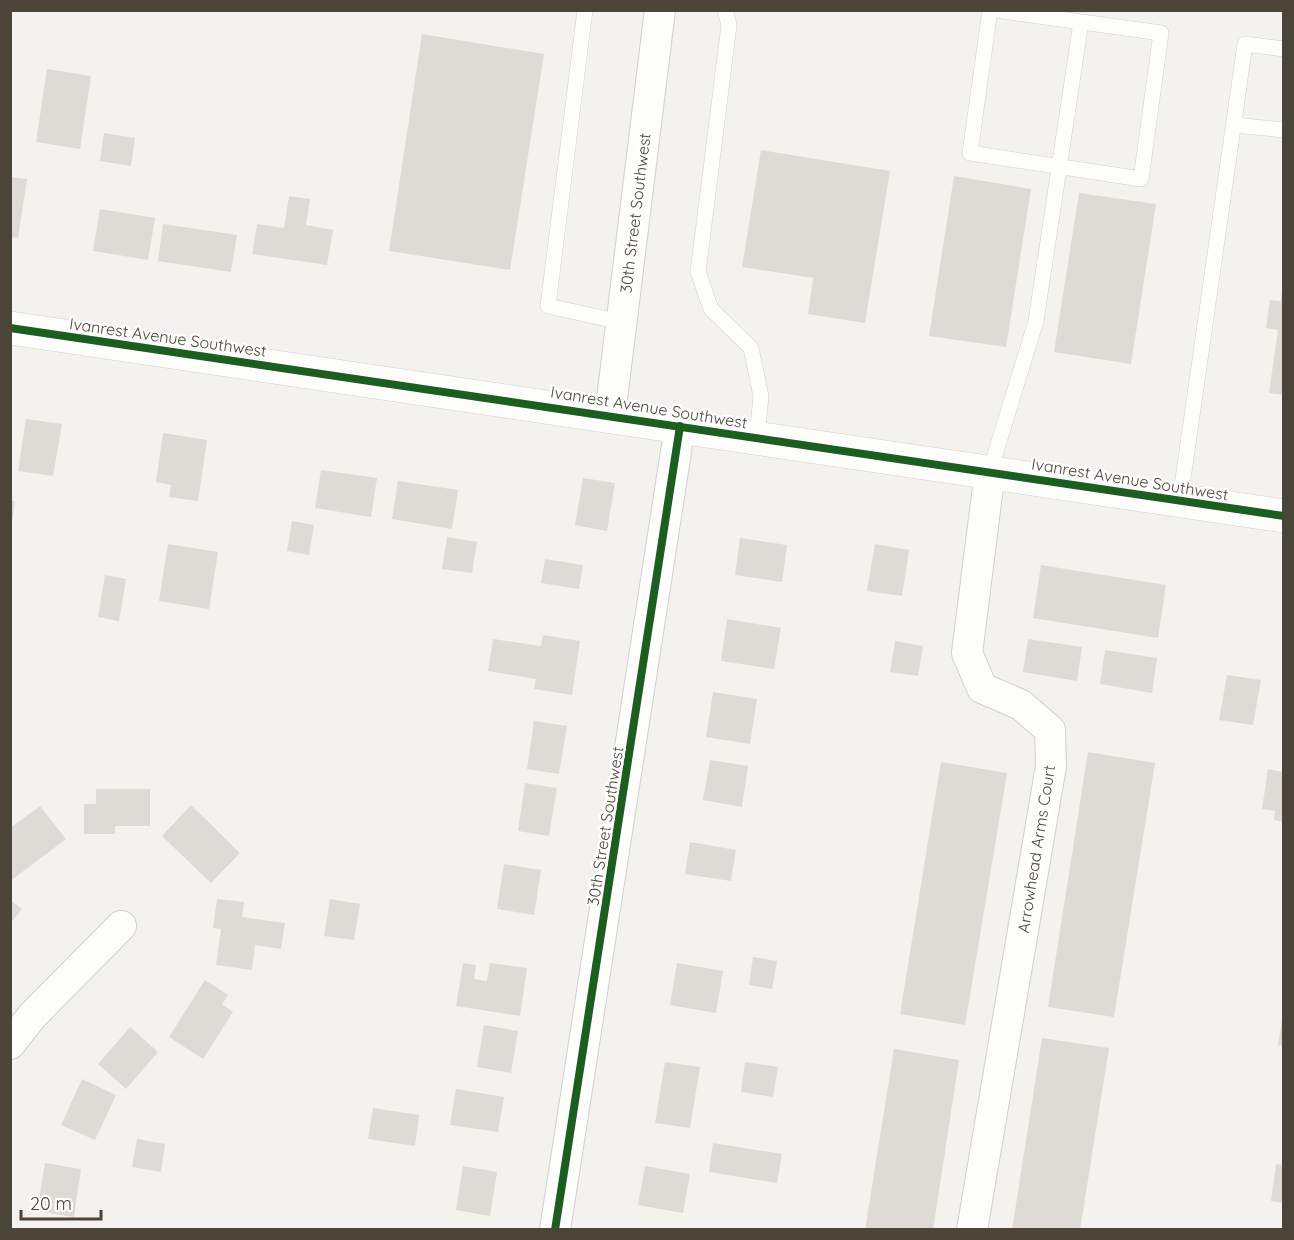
<svg xmlns="http://www.w3.org/2000/svg" width="1294" height="1240" font-family="Quicksand,sans-serif">
  <style>
    .building { fill: #dedbd6 }
    .lines { fill: none; stroke-linecap: round; stroke-linejoin: round }
    .service-casing { stroke: #d2d0cb; stroke-width: 16 }
    .minor-casing { stroke: #d2d0cb; stroke-width: 32 }
    .tertiary-casing { stroke: #d2d0cb; stroke-width: 34 }
    .service { stroke: #fdfdfc; stroke-width: 15 }
    .minor { stroke: #fdfdfc; stroke-width: 30 }
    .tertiary { stroke: #fdfdfc; stroke-width: 33 }
    .cycleway-casing { stroke: #fff; stroke-width: 11 }
    .cycleway { stroke: #1b5e20; stroke-width: 8 }
    .labels { text-anchor: middle; dominant-baseline: central; stroke-width: 5; stroke-linejoin: round; paint-order: stroke }
    .street-label { font-size: 16px; fill: #4b4439; stroke: #fff }
  </style>
  <rect width="100%" height="100%" fill="#f4f2ee"/>
  <path class="building" d="M 422,34 L 544,54 L 510,270 L 389,251 Z
    M 47,69 L 91,76 L 80,149 L 36,142 Z
    M 104,133 L 135,138 L 131,166 L 100,161 Z
    M 761,150 L 890,171 L 865,323 L 808,314 L 813,278 L 742,267 Z
    M 954,176 L 1031,189 L 1006,347 L 929,336 Z
    M 10,177 L 27,179 L 18,238 L 10,237 Z
    M 1079,193 L 1156,204 L 1131,364 L 1054,352 Z
    M 289,196 L 310,199 L 306,225 L 333,230 L 327,265 L 252,254 L 257,224 L 284,228 Z
    M 100,209 L 155,218 L 148,260 L 93,251 Z
    M 163,224 L 237,235 L 231,272 L 158,261 Z
    M 1282,290 L 1284,290 L 1284,395 L 1269,393 L 1278,330 L 1266,328 L 1270,300 L 1281,301 Z
    M 26,419 L 62,424 L 53,476 L 18,471 Z
    M 163,433 L 207,440 L 198,501 L 169,497 L 171,485 L 156,482 Z
    M 321,470 L 377,478 L 371,517 L 315,508 Z
    M 583,478 L 615,483 L 607,531 L 575,525 Z
    M 398,481 L 458,490 L 452,529 L 392,519 Z
    M 10,500 L 15,501 L 12,522 L 10,522 Z
    M 292,521 L 314,525 L 309,555 L 287,551 Z
    M 447,537 L 477,542 L 472,573 L 442,569 Z
    M 740,538 L 787,545 L 782,582 L 735,575 Z
    M 168,544 L 218,552 L 209,609 L 159,601 Z
    M 875,544 L 909,550 L 902,596 L 867,591 Z
    M 545,559 L 583,565 L 579,589 L 541,583 Z
    M 1041,565 L 1166,585 L 1158,638 L 1033,618 Z
    M 105,575 L 126,579 L 119,621 L 98,617 Z
    M 727,619 L 781,628 L 774,669 L 721,661 Z
    M 543,635 L 580,641 L 572,695 L 534,689 L 536,679 L 488,671 L 493,639 L 541,646 Z
    M 1028,639 L 1082,647 L 1077,681 L 1023,672 Z
    M 895,641 L 923,646 L 918,676 L 890,672 Z
    M 1105,650 L 1157,658 L 1152,693 L 1100,684 Z
    M 1227,675 L 1261,680 L 1253,725 L 1219,720 Z
    M 713,692 L 757,699 L 750,744 L 706,737 Z
    M 534,721 L 567,726 L 559,774 L 527,769 Z
    M 1088,752 L 1155,763 L 1114,1017 L 1048,1007 Z
    M 710,760 L 748,766 L 742,807 L 703,800 Z
    M 941,762 L 1007,773 L 965,1025 L 900,1014 Z
    M 1268,769 L 1284,772 L 1284,822 L 1274,820 L 1275,811 L 1262,809 Z
    M 525,783 L 557,788 L 549,836 L 518,831 Z
    M 96,789 L 150,789 L 150,826 L 115,826 L 115,834 L 84,834 L 84,804 L 96,804 Z
    M 191,805 L 240,853 L 211,883 L 162,836 Z
    M 40,806 L 66,839 L 13,879 L 10,876 L 10,828 Z
    M 690,842 L 736,850 L 731,881 L 685,874 Z
    M 504,864 L 541,870 L 534,915 L 497,909 Z
    M 217,899 L 244,902 L 242,917 L 285,923 L 281,949 L 255,945 L 252,970 L 216,965 L 221,929 L 213,928 Z
    M 330,899 L 360,904 L 354,940 L 324,936 Z
    M 10,900 L 22,909 L 10,924 Z
    M 753,957 L 777,961 L 772,989 L 749,985 Z
    M 463,963 L 476,965 L 474,979 L 487,981 L 490,963 L 527,968 L 520,1016 L 456,1006 Z
    M 677,963 L 723,971 L 716,1013 L 670,1005 Z
    M 205,980 L 228,995 L 222,1004 L 233,1012 L 203,1059 L 169,1037 Z
    M 1282,1020 L 1284,1020 L 1284,1046 L 1278,1045 Z
    M 484,1025 L 518,1031 L 511,1073 L 477,1067 Z
    M 130,1027 L 158,1052 L 126,1089 L 98,1064 Z
    M 1042,1038 L 1109,1048 L 1080,1230 L 1012,1230 Z
    M 894,1049 L 959,1060 L 933,1230 L 865,1230 Z
    M 665,1062 L 700,1067 L 690,1128 L 655,1123 Z
    M 745,1062 L 778,1067 L 773,1097 L 741,1092 Z
    M 82,1079 L 116,1095 L 95,1140 L 61,1125 Z
    M 456,1089 L 504,1097 L 498,1132 L 450,1125 Z
    M 373,1108 L 419,1115 L 415,1146 L 368,1139 Z
    M 137,1139 L 165,1144 L 161,1172 L 132,1167 Z
    M 713,1143 L 782,1154 L 777,1183 L 709,1172 Z
    M 45,1163 L 81,1169 L 74,1217 L 37,1211 Z
    M 1276,1164 L 1284,1165 L 1284,1203 L 1271,1201 Z
    M 463,1166 L 497,1172 L 490,1216 L 456,1210 Z
    M 645,1166 L 690,1174 L 683,1213 L 638,1205 Z"/>
  <g class="lines">
    <defs>
      <path id="service" d="M 585,10 L 548,306 L 621,322
        M 725,10 L 729,25 L 698,272 L 711,309 L 751,348 L 761,396 L 757,437
        M 990,10 L 970,153 L 1141,179 L 1161,33 L 995,10
        M 1234,125 L 1284,130
        M 990,471 L 1036,321 L 1081,22
        M 1180,500 L 1245,44 L 1284,49"/>
      <path id="minor" d="M 610,415 L 660,10
        M 10,1044 L 32,1016 L 121,926
        M 555,1230 L 680,426
        M 972,1230 L 1051,766 L 1050,730 L 1021,705 L 982,688 L 967,653 L 990,471"/>
      <path id="tertiary" d="M 10,328 L 1284,516"/>
    </defs>
    <use href="#service" class="service-casing"/>
    <use href="#minor" class="minor-casing"/>
    <use href="#tertiary" class="tertiary-casing"/>
    <use href="#service" class="service"/>
    <use href="#minor" class="minor"/>
    <use href="#tertiary" class="tertiary"/>
    <defs>
      <path id="cycleway" d="M 10,328 L 1284,516
        M 555,1230 L 680,426"/>
    </defs>
    <use href="#cycleway" class="cycleway-casing"/>
    <use href="#cycleway" class="cycleway"/>
  </g>
  <g class="labels">
    <g class="street-label">
      <text transform="translate(635 213) rotate(-83)">30th Street Southwest</text>
      <text transform="translate(168 337) rotate(8)">Ivanrest Avenue Southwest</text>
      <text transform="translate(649 407) rotate(9)">Ivanrest Avenue Southwest</text>
      <text transform="translate(1130 479) rotate(9)">Ivanrest Avenue Southwest</text>
      <text transform="translate(605 826) rotate(-81)">30th Street Southwest</text>
      <text transform="translate(1036 849) rotate(-81)">Arrowhead Arms Court</text>
    </g>
  </g>
  <rect width="1294" height="1240" fill="none" stroke="#4b4439" stroke-width="24"/>
  <path d="M21 1210v9h80v-9" fill="none" stroke="#4b4439" stroke-width="3"/>
  <text x="30" y="1210" font-size="18" fill="#4b4439" stroke="#ffffff" stroke-width="4.5" paint-order="stroke">20 m</text>
</svg>
